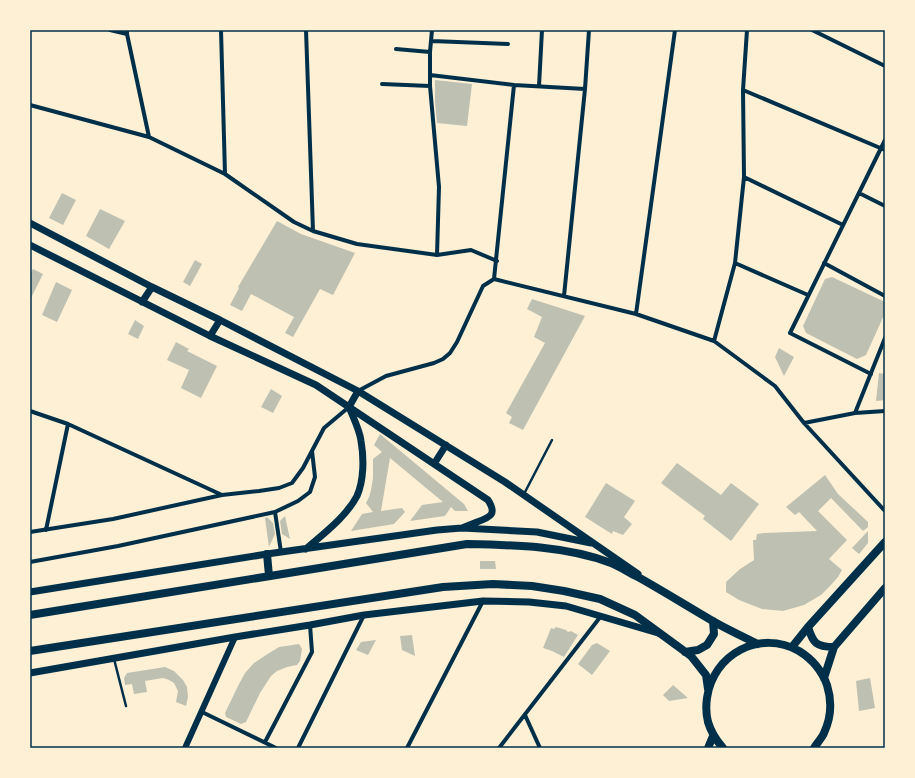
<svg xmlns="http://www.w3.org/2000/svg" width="915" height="778" font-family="Montserrat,sans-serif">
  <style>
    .building { fill: #bec0b2 }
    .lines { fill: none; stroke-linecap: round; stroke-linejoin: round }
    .service { stroke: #003049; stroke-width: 2.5 }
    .minor { stroke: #003049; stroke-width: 4 }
    .tertiary { stroke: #003049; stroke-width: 6 }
    .secondary { stroke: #003049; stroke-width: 7 }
    .primary { stroke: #003049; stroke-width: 8 }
    .neatline { fill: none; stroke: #003049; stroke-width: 1.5 }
  </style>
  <rect width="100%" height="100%" fill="#fdf0d5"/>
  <path class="building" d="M 435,80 L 472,84 L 467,126 L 437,123 L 435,102 Z
    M 62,193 L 76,200 L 63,225 L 49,218 Z
    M 100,209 L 125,221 L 109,249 L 86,236 Z
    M 277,221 L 301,234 L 355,253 L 333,295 L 320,289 L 293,337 L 285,333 L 294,317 L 251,294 L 242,311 L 230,305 L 239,288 L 238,287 Z
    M 195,260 L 202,264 L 190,286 L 183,282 Z
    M 33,269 L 43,274 L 30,300 L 30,274 Z
    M 832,277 L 885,302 L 885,313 L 866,355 L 857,359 L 806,333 L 803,326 L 825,279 Z
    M 56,282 L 72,290 L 57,322 L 42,315 Z
    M 532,299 L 585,316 L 523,430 L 509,423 L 512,417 L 506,413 L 545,343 L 534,337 L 542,317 L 527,309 Z
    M 135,320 L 144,326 L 138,339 L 128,334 Z
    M 176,342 L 189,349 L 187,351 L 217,366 L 201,398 L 181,388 L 189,370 L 167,360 Z
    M 779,348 L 794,357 L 784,376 L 775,357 Z
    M 879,373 L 885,374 L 885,400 L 876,401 Z
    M 271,389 L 282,396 L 273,413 L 261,407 Z
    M 380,434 L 464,504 L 468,511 L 455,511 L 451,507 L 445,516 L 410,521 L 422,505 L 443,502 L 390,458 L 381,511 L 402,508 L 405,512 L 394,524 L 351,531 L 362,514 L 373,512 L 366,503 L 369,497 L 371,490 L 373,478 L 373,459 L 382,452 L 374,445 Z
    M 677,463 L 721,495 L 731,483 L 759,504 L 731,541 L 703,519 L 705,516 L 661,483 Z
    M 825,475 L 838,494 L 868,522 L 868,527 L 863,531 L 831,498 L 818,511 L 847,540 L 829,559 L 842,570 L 838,577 L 830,586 L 821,595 L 804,605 L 783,611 L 762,609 L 739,600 L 726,592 L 726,582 L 740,569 L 754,560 L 753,540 L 756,540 L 757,534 L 764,533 L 817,531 L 799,512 L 795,515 L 786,507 Z
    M 606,483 L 635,501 L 624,517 L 632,524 L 623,535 L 613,531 L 612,534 L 585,517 Z
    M 285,516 L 290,539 L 282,534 L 280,521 Z
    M 267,517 L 273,523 L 275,534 L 269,547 L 265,518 Z
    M 868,531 L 868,543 L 859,554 L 852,548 Z
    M 480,561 L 495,561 L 496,569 L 480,569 Z
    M 556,627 L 566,630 L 568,632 L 571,631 L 578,635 L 564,657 L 552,651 L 543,648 L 551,628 L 554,629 Z
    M 412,635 L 415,656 L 402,650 L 400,636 Z
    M 376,640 L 368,655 L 356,650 L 361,642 Z
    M 597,643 L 610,651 L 592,675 L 578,664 L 592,645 Z
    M 299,644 L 302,649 L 300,661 L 297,665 L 287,667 L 277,671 L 271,676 L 260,693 L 246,722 L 241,724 L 226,717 L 225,713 L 238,686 L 245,673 L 254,663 L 266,655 L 279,647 Z
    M 165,667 L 174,671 L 183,680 L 187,687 L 188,697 L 186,706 L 176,702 L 178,691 L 174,683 L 169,680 L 163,678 L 145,681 L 147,692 L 134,694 L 132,684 L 125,685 L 124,678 L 127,673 Z
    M 870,678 L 875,708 L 859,711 L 856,681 Z
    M 673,685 L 688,698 L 669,701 L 663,695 Z"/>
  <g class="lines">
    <path class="service" d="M 524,494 L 552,440
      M 114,659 L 126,706"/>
    <path class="minor" d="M 110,30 L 127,34
      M 127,30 L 127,34 L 149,137
      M 221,30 L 225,174
      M 306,30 L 313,231
      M 432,30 L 430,52 L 430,86 L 439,187 L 437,255
      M 812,30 L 885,66
      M 432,41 L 508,44
      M 396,49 L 430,52
      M 430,75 L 514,85
      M 382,84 L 430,86
      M 539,86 L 542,30
      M 743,90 L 885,150
      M 30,105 L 149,137 L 225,174 L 294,222 L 313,231 L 357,244 L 437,255 L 471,250 L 497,261
      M 744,177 L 843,225
      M 859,193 L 885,206
      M 735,263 L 808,295
      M 824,263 L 885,296
      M 494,279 L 514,85 L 585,89
      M 564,296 L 585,89 L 589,30
      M 636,314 L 675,30
      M 714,341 L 735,263 L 744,177 L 743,90 L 747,30
      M 871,374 L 790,333 L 885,140
      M 358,391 L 386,376 L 434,363 L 443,359 L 450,353 L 457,342 L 483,286 L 494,279 L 636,314 L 714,341 L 775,386 L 804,423 L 885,511
      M 30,411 L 68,424 L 222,495 L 259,491 L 279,488 L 292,483 L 303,468 L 324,428 L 349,407
      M 855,413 L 885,338
      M 804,423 L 855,413 L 885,411
      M 275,512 L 281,552
      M 46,530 L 68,424
      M 30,532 L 113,519 L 222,495
      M 30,562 L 118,546 L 275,512 L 298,501 L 310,492 L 315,477 L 312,451
      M 202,712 L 276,748
      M 525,715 L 540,748
      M 265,742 L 312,652 L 310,625
      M 298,748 L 364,615
      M 407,748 L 483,601
      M 499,748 L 601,616"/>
    <path class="tertiary" d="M 185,748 L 235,637"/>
    <path class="secondary" d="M 30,223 L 152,287 L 220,320 L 358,391 L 505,482 L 638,574
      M 30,245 L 210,336 L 316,385 L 488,500 C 497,514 491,517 477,522 C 472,524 467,526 462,528
      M 142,302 L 152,287
      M 210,336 L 220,320
      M 434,464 L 446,445
      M 306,549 C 323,534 346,517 357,496 C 364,480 364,458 361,441 C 360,431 353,417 349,407 L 358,391
      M 30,592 L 267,554 L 437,530 L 462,528 L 537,532 L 591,543
      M 30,673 L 235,637 L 310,625 L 364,615 L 483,601 L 529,602 L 566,606 L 658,633"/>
    <path class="primary" d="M 267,554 L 269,576
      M 30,615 L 467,544 C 515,545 566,546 611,563 C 621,567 629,573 638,577 C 663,591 687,606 711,620 C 726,629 742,636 758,644
      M 808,627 C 813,643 816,647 834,647
      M 792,647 L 808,627 L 885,542
      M 30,651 L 443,587 L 493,584 L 532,586 L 564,591 L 600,599 L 635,615 L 691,656 L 706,675 L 708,689
      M 685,652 L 698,650 L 707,645 L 714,634 L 713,621
      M 824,678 L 834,647 L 885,588
      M 708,748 L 713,736
      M 723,748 C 716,740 711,732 708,722 C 706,714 706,705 707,698 C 713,654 760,629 799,651 C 812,659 822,671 827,685 C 832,701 831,718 824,733 C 822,738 817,743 814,748"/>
  </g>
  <rect width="915" height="778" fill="none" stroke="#fdf0d5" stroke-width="62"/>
  <rect x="31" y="31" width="853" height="716" class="neatline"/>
</svg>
